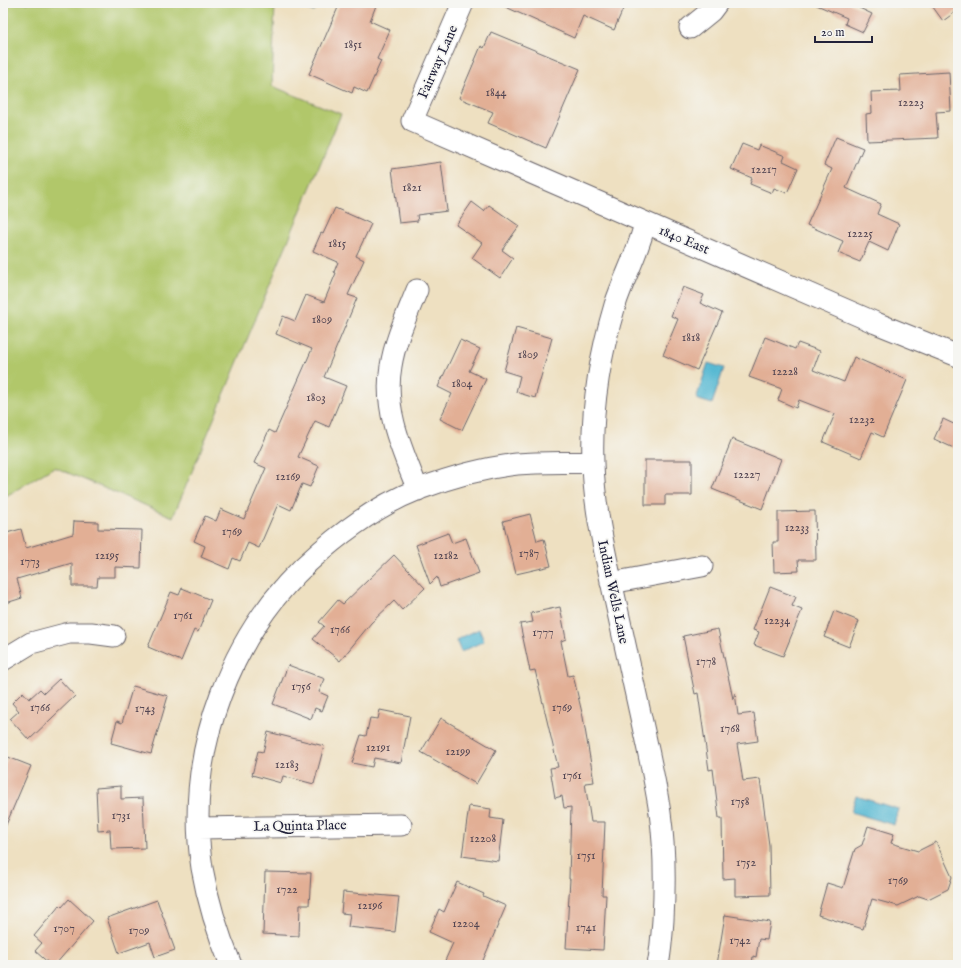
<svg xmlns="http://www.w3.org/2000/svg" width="961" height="968" font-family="'IM FELL English',serif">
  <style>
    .green { fill: #b1c76b; stroke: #6a7453 }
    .water { fill: #54b8d2; stroke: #3b6d86 }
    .building { fill: #e2af95 }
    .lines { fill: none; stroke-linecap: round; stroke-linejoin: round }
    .minor-casing { stroke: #69646a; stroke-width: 23 }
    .minor { stroke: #fff; stroke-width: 21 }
    .labels { text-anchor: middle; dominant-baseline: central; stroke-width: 3.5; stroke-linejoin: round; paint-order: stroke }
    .number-label { font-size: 12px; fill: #524552 }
    .street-label { font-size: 14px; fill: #22223b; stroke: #f6f6f2 }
  </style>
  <rect width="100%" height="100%" fill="#f6f6f2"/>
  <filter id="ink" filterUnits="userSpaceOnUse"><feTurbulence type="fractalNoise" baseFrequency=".025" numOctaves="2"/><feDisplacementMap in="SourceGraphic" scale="8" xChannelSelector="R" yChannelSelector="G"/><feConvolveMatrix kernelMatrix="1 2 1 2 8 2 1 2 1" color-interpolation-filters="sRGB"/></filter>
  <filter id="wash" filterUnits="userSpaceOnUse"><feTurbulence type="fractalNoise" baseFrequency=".012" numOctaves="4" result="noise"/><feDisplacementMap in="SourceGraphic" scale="16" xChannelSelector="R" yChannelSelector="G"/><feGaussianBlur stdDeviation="0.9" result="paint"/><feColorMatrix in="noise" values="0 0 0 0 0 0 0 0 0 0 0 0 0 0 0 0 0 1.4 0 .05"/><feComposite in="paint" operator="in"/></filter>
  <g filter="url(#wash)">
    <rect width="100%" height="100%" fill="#eee0c1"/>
    <path class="green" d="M 3,3 L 275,3 L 272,86 L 341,114 L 173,517 L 54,467 L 3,498 Z"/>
    <path class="water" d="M 300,3 L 318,3 L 314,12 L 299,5 Z
      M 708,363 L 724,368 L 712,404 L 696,399 Z
      M 479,629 L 484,641 L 461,652 L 456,640 Z
      M 856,796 L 898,809 L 894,825 L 851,812 Z"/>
    <g id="blocks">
      <path class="building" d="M 340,3 L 377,3 L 370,21 L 390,30 L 377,59 L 381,61 L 367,93 L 354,87 L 352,93 L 309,74 Z
        M 497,3 L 608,3 L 623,9 L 614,30 L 583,16 L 574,38 Z
        M 812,3 L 849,3 L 872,14 L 863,32 L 845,24 L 847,18 Z
        M 930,3 L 958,3 L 958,10 L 943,21 Z
        M 491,32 L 580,69 L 546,148 L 488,123 L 493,112 L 459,98 L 481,46 L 484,48 Z
        M 949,72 L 951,111 L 936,112 L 938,138 L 867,141 L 866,114 L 872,113 L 871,92 L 901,91 L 900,75 Z
        M 836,137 L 863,148 L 846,188 L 881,204 L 877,214 L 899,224 L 888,251 L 869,242 L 860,262 L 838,253 L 843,241 L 807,225 L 832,169 L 824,165 Z
        M 742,144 L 757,150 L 759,145 L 785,156 L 783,161 L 798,168 L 787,193 L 774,188 L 772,193 L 750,184 L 752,178 L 731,169 Z
        M 441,162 L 447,211 L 417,215 L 418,221 L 399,223 L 392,169 Z
        M 472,202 L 484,211 L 489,205 L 519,226 L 502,250 L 513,258 L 500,278 L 472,258 L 482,243 L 456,225 Z
        M 335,208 L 371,224 L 356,256 L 364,260 L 348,295 L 357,298 L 324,377 L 346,386 L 329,427 L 315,421 L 298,457 L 319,466 L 310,487 L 302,484 L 291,510 L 278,504 L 259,548 L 248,543 L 240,561 L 233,558 L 229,569 L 201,557 L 205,546 L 194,541 L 205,516 L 216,521 L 221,509 L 244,519 L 266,468 L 254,463 L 269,430 L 275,433 L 312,349 L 276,334 L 283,316 L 295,321 L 306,295 L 324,302 L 336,273 L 334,272 L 338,262 L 313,251 L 321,233 L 323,234 Z
        M 683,287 L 704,295 L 700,303 L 722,313 L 697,370 L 663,355 L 678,319 L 671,316 Z
        M 516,328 L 552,338 L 535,398 L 516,392 L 520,376 L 504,371 Z
        M 765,337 L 795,349 L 798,343 L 820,351 L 813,370 L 844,382 L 854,357 L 907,380 L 883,437 L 872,432 L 861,458 L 823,442 L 835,414 L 799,400 L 796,408 L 778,400 L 782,389 L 749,377 Z
        M 460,340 L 480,349 L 469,371 L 486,379 L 462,430 L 440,419 L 452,394 L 438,387 Z
        M 943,419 L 958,426 L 958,450 L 934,439 Z
        M 732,439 L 781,459 L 762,509 L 712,489 Z
        M 645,460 L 692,460 L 692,495 L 665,495 L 665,505 L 645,505 Z
        M 815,511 L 816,560 L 798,560 L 799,571 L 774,572 L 773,542 L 778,542 L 778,512 Z
        M 530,514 L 537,541 L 544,539 L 551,566 L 516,574 L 503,521 Z
        M 74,521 L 98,522 L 98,529 L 142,530 L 141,568 L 115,567 L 115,577 L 98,577 L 97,586 L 72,586 L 72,563 L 17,579 L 22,598 L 3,604 L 3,534 L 21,529 L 26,548 L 73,534 Z
        M 448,533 L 452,543 L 466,538 L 479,573 L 440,587 L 437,577 L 430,584 L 416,545 Z
        M 394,555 L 425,588 L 402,610 L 394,601 L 371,623 L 340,661 L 313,639 L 324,626 L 319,622 L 338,600 L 343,604 Z
        M 770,587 L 796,597 L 792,606 L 802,610 L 783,656 L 754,645 L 759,632 L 753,630 Z
        M 182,588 L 211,600 L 198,632 L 194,630 L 181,661 L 148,647 L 171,592 L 179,595 Z
        M 560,607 L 566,639 L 561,641 L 568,676 L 573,675 L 583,717 L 594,782 L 585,783 L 591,822 L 605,822 L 602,895 L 606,895 L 603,950 L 566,948 L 570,879 L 569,879 L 571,807 L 564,808 L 562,796 L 555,798 L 550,768 L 558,767 L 535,670 L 530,671 L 520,624 L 533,622 L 531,613 Z
        M 834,611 L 859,621 L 849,647 L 824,637 Z
        M 718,629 L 733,699 L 735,693 L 738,715 L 754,713 L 758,741 L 737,744 L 743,781 L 760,779 L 769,845 L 770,895 L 735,896 L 735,878 L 723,879 L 722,818 L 719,818 L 713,769 L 709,770 L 698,693 L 695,694 L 683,636 Z
        M 288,665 L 325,679 L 319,692 L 328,696 L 322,711 L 315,708 L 311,719 L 273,704 Z
        M 59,679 L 75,696 L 29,740 L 10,719 L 19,711 L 12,703 L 23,692 L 29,699 L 40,689 L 44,693 Z
        M 133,686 L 168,696 L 151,754 L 111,743 L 117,721 L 122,723 Z
        M 380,710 L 410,716 L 401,763 L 374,758 L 372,767 L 352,763 L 361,735 L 366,736 L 370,718 L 378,719 Z
        M 441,718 L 496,750 L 476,784 L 421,752 Z
        M 268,732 L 324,746 L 314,784 L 283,776 L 281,783 L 252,775 L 258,751 L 263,752 Z
        M 8,757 L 31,766 L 3,832 L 3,769 Z
        M 121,786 L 121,799 L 143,798 L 145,848 L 111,849 L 110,830 L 98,831 L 96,788 Z
        M 469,806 L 491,809 L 490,818 L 503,820 L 498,861 L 462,856 Z
        M 868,826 L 894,834 L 891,843 L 918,851 L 936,842 L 952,877 L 948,889 L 928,899 L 919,896 L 898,906 L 872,899 L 863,929 L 818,915 L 827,883 L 843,888 L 855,849 L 862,845 Z
        M 265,872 L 311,873 L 309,905 L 300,905 L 299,936 L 263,934 Z
        M 457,882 L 484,894 L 483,896 L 506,906 L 481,965 L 443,965 L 453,943 L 429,932 L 439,909 L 444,912 Z
        M 343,892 L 399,897 L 395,932 L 348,927 L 350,914 L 341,913 Z
        M 69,899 L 93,921 L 55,965 L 51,965 L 35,951 L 42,943 L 34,936 L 60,905 L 62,907 Z
        M 157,900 L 175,950 L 155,957 L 150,942 L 119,953 L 107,918 Z
        M 725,915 L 770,922 L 767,940 L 759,939 L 756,957 L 753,956 L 752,965 L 717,965 Z"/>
    </g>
  </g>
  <g filter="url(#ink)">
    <use href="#blocks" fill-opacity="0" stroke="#69646a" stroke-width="1"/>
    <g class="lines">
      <defs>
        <path id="minor" d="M 463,3 L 412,121 L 876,323 L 958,356
          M 690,28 L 711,11 L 717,3
          M 645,223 C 639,251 624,277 615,305 C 600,355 591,410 593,463 C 594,506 604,548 613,590 C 622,631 631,672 640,713 C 647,746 655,779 660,813 C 665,848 665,884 663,920 C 662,935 661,950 658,965
          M 417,290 C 407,315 395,340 391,366 C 383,410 402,450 418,490
          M 611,583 L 702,566
          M 3,660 L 31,643 L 69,633 L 91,633 L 114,636
          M 199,828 L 401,825
          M 231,965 C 218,934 208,902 202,868 C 184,751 231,627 321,551 C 350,526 383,503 419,489 C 451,477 484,468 517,464 C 542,462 568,463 593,462"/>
      </defs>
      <use href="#minor" class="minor-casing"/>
      <use href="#minor" class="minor"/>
    </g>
  </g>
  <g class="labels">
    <g class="number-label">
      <text x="353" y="44">1851</text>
      <text x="496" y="92">1844</text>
      <text x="911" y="102">12223</text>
      <text x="764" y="169">12217</text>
      <text x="412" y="187">1821</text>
      <text x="860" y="233">12225</text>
      <text x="337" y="243">1815</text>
      <text x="322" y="319">1809</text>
      <text x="691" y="337">1818</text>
      <text x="528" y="354">1809</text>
      <text x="785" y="371">12228</text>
      <text x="462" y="383">1804</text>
      <text x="316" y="397">1803</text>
      <text x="862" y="419">12232</text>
      <text x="747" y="474">12227</text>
      <text x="288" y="476">12169</text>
      <text x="797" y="527">12233</text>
      <text x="232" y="531">1769</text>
      <text x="529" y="553">1787</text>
      <text x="107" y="555">12195</text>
      <text x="446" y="555">12182</text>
      <text x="30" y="561">1773</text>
      <text x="183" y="615">1761</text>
      <text x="777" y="620">12234</text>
      <text x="340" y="629">1766</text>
      <text x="543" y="632">1777</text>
      <text x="706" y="661">1778</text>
      <text x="301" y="686">1756</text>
      <text x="40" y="707">1766</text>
      <text x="562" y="707">1769</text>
      <text x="145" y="708">1743</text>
      <text x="730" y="728">1768</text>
      <text x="378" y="747">12191</text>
      <text x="458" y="751">12199</text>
      <text x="287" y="764">12183</text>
      <text x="572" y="775">1761</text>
      <text x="740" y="801">1758</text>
      <text x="121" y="815">1731</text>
      <text x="483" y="838">12208</text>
      <text x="586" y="855">1751</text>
      <text x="746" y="862">1752</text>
      <text x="898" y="880">1769</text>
      <text x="287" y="889">1722</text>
      <text x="370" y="905">12196</text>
      <text x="466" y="923">12204</text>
      <text x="586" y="927">1741</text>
      <text x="64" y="928">1707</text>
      <text x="139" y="930">1709</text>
      <text x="740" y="940">1742</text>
    </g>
    <g class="street-label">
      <text transform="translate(438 62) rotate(-66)">Fairway Lane</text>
      <text transform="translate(684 240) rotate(23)">1840 East</text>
      <text transform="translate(613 592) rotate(78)">Indian Wells Lane</text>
      <text transform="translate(300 826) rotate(-1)">La Quinta Place</text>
    </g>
  </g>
  <rect width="961" height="968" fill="none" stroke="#f6f6f2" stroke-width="16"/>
  <path d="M815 36v6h57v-6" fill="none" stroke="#22223b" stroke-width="2"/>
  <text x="821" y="36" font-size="12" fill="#22223b" stroke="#f6f6f2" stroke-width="3" paint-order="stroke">20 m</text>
</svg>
